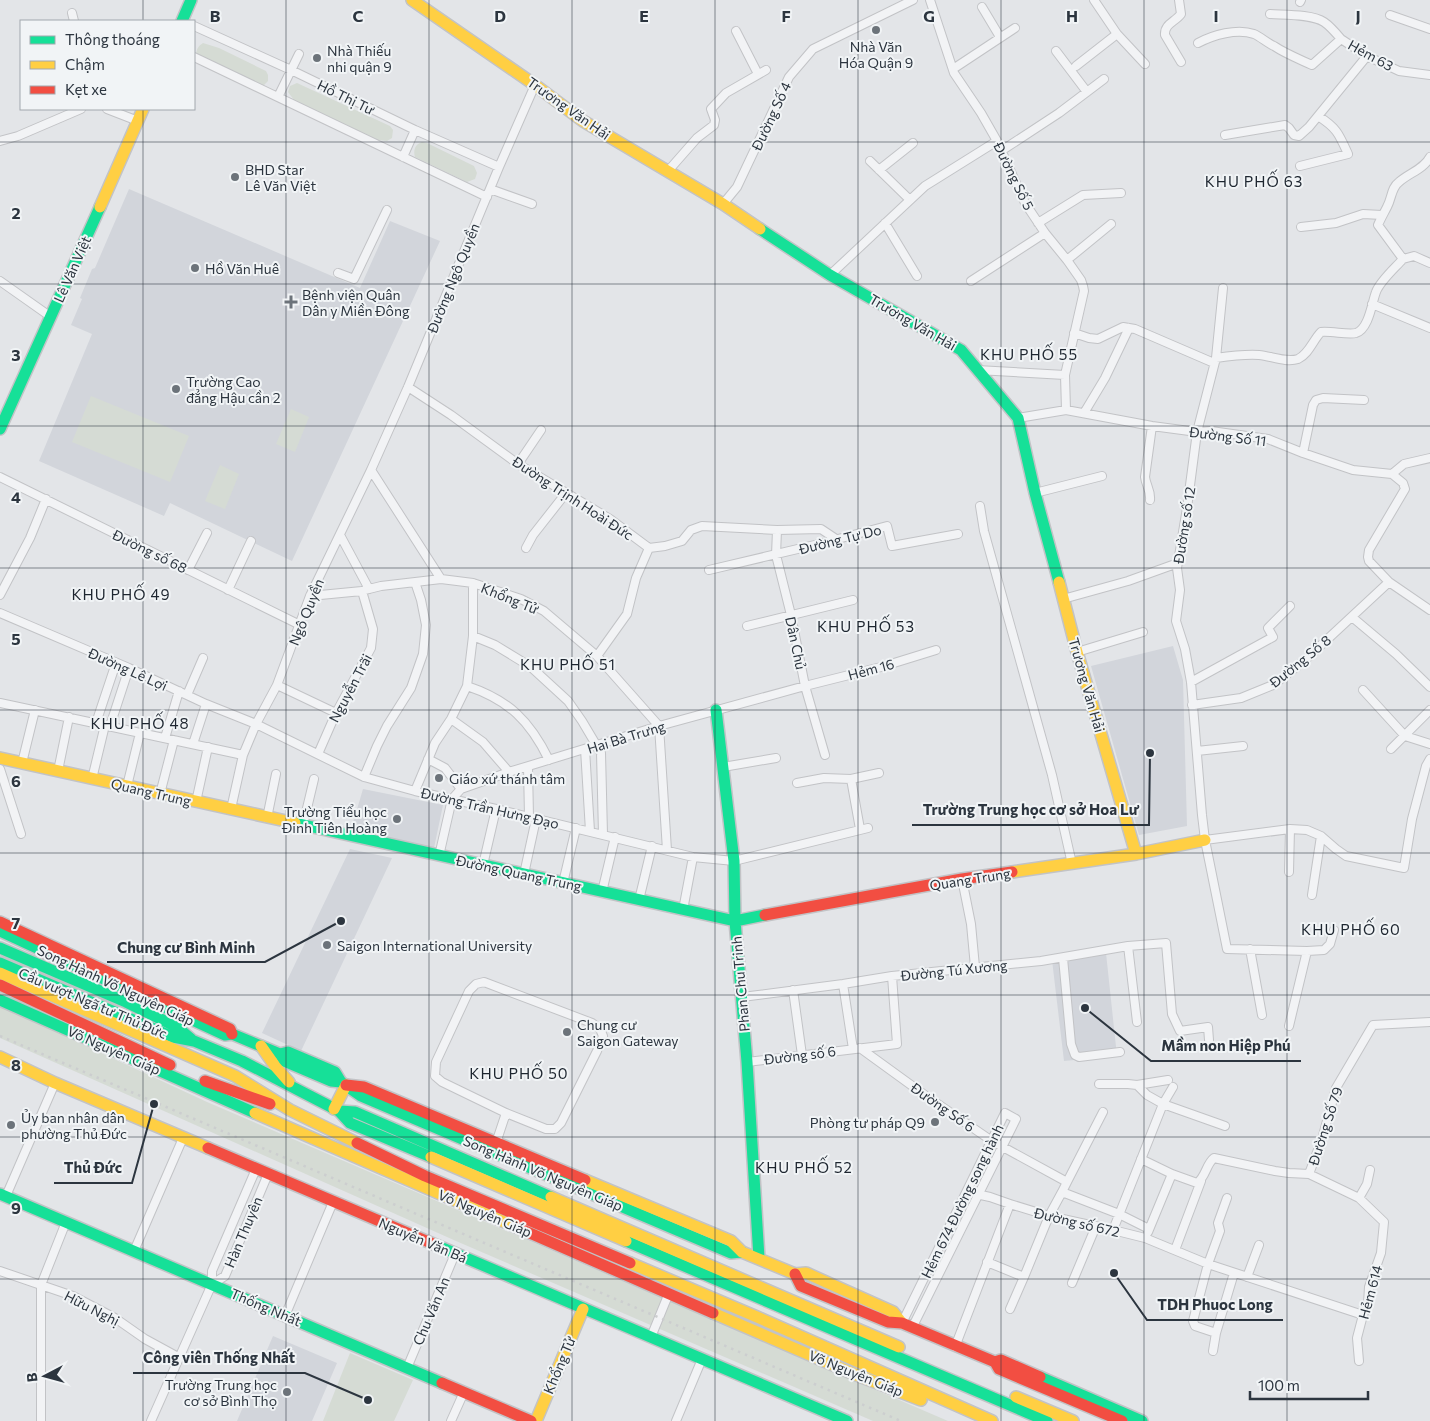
<svg xmlns="http://www.w3.org/2000/svg" width="1430" height="1421" font-family="Commissioner,sans-serif">
  <style>
    .built { fill: #d2d5db }
    .green { fill: #d5dbd4 }
    .lines { fill: none; stroke-linecap: round; stroke-linejoin: round }
    .street-casing { stroke: #c2c3c6; stroke-width: 10 }
    .fast-casing { stroke: #c2c3c6; stroke-width: 14 }
    .slow-casing { stroke: #c2c3c6; stroke-width: 14 }
    .jam-casing { stroke: #c2c3c6; stroke-width: 14 }
    .street { stroke: #f2f3f5; stroke-width: 8 }
    .fast { stroke: #16e098; stroke-width: 11 }
    .slow { stroke: #ffcf43; stroke-width: 11 }
    .jam { stroke: #f24e42; stroke-width: 11 }
    .rail { stroke: #cccecf; stroke-width: 2.5; stroke-dasharray: 2.5 5; stroke-linecap: butt }
    .grid { fill: none; stroke: #2c353f; stroke-width: 1; stroke-opacity: 0.55 }
    .poi-dot { fill: #6c737a; stroke: #f1f4f6; stroke-width: 2 }
    .labels { text-anchor: middle; dominant-baseline: central; stroke-width: 4; stroke-linejoin: round; paint-order: stroke }
    .poi-label { font-size: 14px; fill: #2c353f; stroke: #f1f4f6; text-anchor: start }
    .street-label { font-size: 14px; fill: #2c353f; stroke: #f1f4f6 }
    .neighbourhood-label { font-size: 15px; letter-spacing: 1px; fill: #1e2630; stroke: #f1f4f6 }
    .grid-label { font-size: 16px; text-anchor: middle; font-weight: bold; fill: #2c353f; stroke: #f1f4f6; stroke-width: 4; stroke-linejoin: round; paint-order: stroke }
    .leader { fill: none; stroke: #2c353f; stroke-width: 2 }
    .callout-dot { fill: #2c353f; stroke: #f1f4f6; stroke-width: 2 }
    .callout-label { font-size: 15px; text-anchor: middle; font-weight: bold; fill: #2c353f; stroke: #f1f4f6; stroke-width: 4; stroke-linejoin: round; paint-order: stroke }
  </style>
  <rect width="100%" height="100%" fill="#e3e5e8"/>
  <path class="built" d="M 129,189 L 360,288 L 390,221 L 440,241 L 292,561 L 170,503 L 164,516 L 39,461 L 92,334 L 71,325 L 82,299 L 80,298 L 92,269 L 95,268 Z
    M 1173,646 L 1183,680 L 1187,826 L 1139,835 L 1091,666 Z
    M 363,789 L 443,805 L 434,848 L 350,833 Z
    M 350,849 L 392,858 L 301,1051 L 262,1033 Z
    M 1106,953 L 1117,1056 L 1064,1061 L 1052,960 Z
    M 273,1336 L 337,1363 L 312,1421 L 237,1421 Z"/>
  <path class="green" d="M 203,43 L 219,48 L 266,71 L 268,75 L 268,81 L 262,87 L 196,54 C 197,49 198,46 203,43 Z
    M 297,83 L 390,126 L 393,130 L 392,138 L 387,141 L 378,140 L 294,100 L 288,92 L 290,86 Z
    M 422,142 L 427,143 L 474,166 L 477,173 L 475,179 L 467,182 L 415,157 C 413,151 415,144 422,142 Z
    M 91,396 L 189,436 L 170,482 L 72,442 Z
    M 291,409 L 309,417 L 295,452 L 276,444 Z
    M 220,465 L 239,474 L 225,509 L 205,501 Z
    M 0,1006 L 207,1102 L 948,1421 L 873,1421 L 456,1241 L 0,1038 Z
    M 350,1353 L 413,1380 L 394,1421 L 323,1421 Z"/>
  <g class="lines">
    <defs>
      <path id="street" d="M 930,0 L 954,73 L 981,113 L 997,141 L 1025,203 L 1045,233 L 1067,260 L 1081,280 L 1083,286 L 1084,291 L 1065,375 L 1066,410
        M 1179,0 L 1181,14 C 1175,22 1164,24 1165,35 L 1181,62
        M 1300,2 L 1301,0
        M 982,7 L 1000,37
        M 72,13 L 74,21
        M 1270,14 C 1284,15 1312,14 1324,22 C 1330,26 1336,33 1341,39
        M 1390,15 L 1430,29
        M 194,26 L 291,70 L 415,130 L 499,167
        M 736,31 L 758,74
        M 1117,34 L 1145,64
        M 1198,43 C 1213,35 1237,28 1254,34 C 1261,37 1267,43 1274,46 C 1286,54 1299,59 1312,65 L 1341,39 L 1367,56 L 1399,71 L 1430,75
        M 1056,51 L 1087,92
        M 194,57 L 487,197
        M 1076,66 L 1117,34 L 1094,0
        M 953,69 L 1015,28
        M 278,97 L 299,54
        M 107,109 L 138,121
        M 1225,135 L 1285,125 L 1289,128 L 1294,135 L 1299,136 L 1309,127 L 1367,56
        M 0,141 L 18,136 L 81,109
        M 1001,151 L 1059,113 L 1104,79
        M 403,157 L 415,130
        M 870,161 L 910,200
        M 1300,166 L 1348,154 C 1339,134 1337,128 1318,116
        M 879,170 L 913,143
        M 668,171 L 697,138 L 714,125 L 715,120 L 711,109 L 726,93 L 766,70
        M 490,189 L 532,204
        M 723,204 L 737,187 L 789,77 L 813,49 L 913,0
        M 885,223 L 917,276
        M 1038,223 L 1083,195 L 1121,193
        M 1301,227 L 1336,223 L 1363,214 L 1382,215
        M 1403,259 L 1414,256 L 1430,263
        M 1067,260 L 1111,224
        M 338,273 L 354,279 L 387,210
        M 830,275 L 925,186 L 997,141
        M 0,281 L 51,317
        M 971,281 L 1045,233
        M 1372,304 L 1430,328
        M 1074,333 L 1089,338 L 1098,339 L 1123,327 L 1135,329 L 1214,363
        M 1216,358 L 1223,288
        M 977,370 L 1065,375
        M 408,387 L 451,415 L 518,464 L 610,519 L 649,548 L 665,546 L 682,541 L 691,530 L 702,526 L 777,530 L 821,529 L 836,539
        M 1084,413 L 1105,378 L 1129,328
        M 1018,418 L 1066,410 L 1152,426 L 1197,432 L 1211,431 L 1268,439 L 1303,453 L 1353,470 L 1392,474 L 1404,464 L 1430,458
        M 1303,453 L 1313,405 L 1316,400 L 1323,398 L 1364,400
        M 518,464 L 541,430
        M 371,470 L 441,579
        M 1392,474 L 1403,483 L 1405,489 L 1369,550 L 1368,557 L 1369,561 L 1389,582 L 1430,610
        M 0,477 L 300,625
        M 1035,493 L 1102,476
        M 1150,500 C 1151,490 1146,486 1145,477 L 1152,426
        M 980,506 L 984,531 L 1052,775 L 1072,864
        M 777,530 L 776,555 L 791,615 L 805,686 L 825,755
        M 340,535 L 369,589
        M 526,548 L 533,535 L 566,493
        M 188,570 L 207,533
        M 709,570 L 819,544 L 887,526 L 892,546 L 958,534
        M 228,590 L 251,541
        M 0,595 L 30,538 L 46,499
        M 310,596 L 362,591 L 369,589 L 381,586 L 441,579 L 473,583 L 521,599 L 544,611 L 597,656 L 659,726 L 667,850
        M 1063,599 L 1128,581 L 1178,563
        M 0,613 L 129,668 L 206,704 L 256,724 L 364,777 L 415,791 L 496,809 L 693,857 L 734,861 L 868,828
        M 1352,617 L 1396,654 L 1430,687
        M 747,626 L 853,600
        M 473,636 L 495,645 L 531,667 L 568,701 L 582,721 L 601,753 L 603,834
        M 1077,652 L 1143,632
        M 597,656 L 627,614 L 636,578 L 649,548
        M 1191,682 L 1273,637 L 1268,628 L 1290,606
        M 277,685 L 336,713
        M 467,686 C 509,700 530,721 549,760
        M 1363,690 L 1405,736 L 1430,744
        M 187,695 L 203,658
        M 0,703 L 243,755
        M 1192,705 L 1241,698 L 1273,685 L 1304,661 L 1389,582
        M 451,719 L 483,742 L 509,772
        M 96,723 L 116,663
        M 110,726 L 129,668
        M 165,738 L 179,691
        M 193,744 L 206,704
        M 585,749 L 590,831
        M 1391,749 L 1430,710
        M 1197,751 L 1243,746
        M 318,754 L 336,713 L 371,648 L 373,629 L 362,591
        M 428,759 L 445,768 L 461,789
        M 22,763 L 35,710
        M 528,767 L 529,817
        M 723,767 L 776,758
        M 0,769 L 21,834
        M 58,771 L 69,717
        M 364,777 L 377,746 L 387,726 L 411,688 L 423,654 L 426,625 L 421,600 L 415,582
        M 92,779 L 105,725
        M 797,783 L 824,778 L 851,779
        M 127,786 L 140,733
        M 415,791 L 435,743 L 451,719 L 467,686 L 473,636 L 473,583
        M 160,794 L 174,740
        M 196,802 L 208,747
        M 231,809 L 243,755 L 256,724 L 277,685 L 310,596 L 371,470 L 408,387 L 499,167 L 535,85
        M 267,818 L 276,774
        M 303,825 L 314,779
        M 860,829 L 851,779 L 879,773
        M 1205,840 L 1290,829 L 1307,830 L 1321,836 L 1336,849 L 1346,856 L 1404,868 L 1412,819 L 1426,766 L 1430,759
        M 439,856 L 452,799 L 461,789 L 509,772 L 659,726 L 805,686 L 881,667 L 936,650
        M 483,865 L 496,809
        M 1289,872 L 1290,829
        M 524,874 L 536,819
        M 962,879 L 971,924 L 975,967
        M 563,883 L 576,828
        M 602,892 L 615,837
        M 1312,895 L 1321,836
        M 639,900 L 652,846
        M 683,910 L 693,857
        M 1334,930 L 1330,944 L 1324,950 L 1307,951 L 1227,949 L 1205,840 L 1202,815 L 1191,682 L 1185,649 L 1176,621 L 1180,590 L 1177,568 L 1187,508 L 1197,432 L 1216,358 C 1230,356 1245,354 1259,355 C 1271,356 1286,363 1298,359 C 1309,354 1313,340 1321,332 C 1332,331 1348,335 1356,333 C 1369,329 1372,302 1376,292 C 1380,281 1395,268 1403,259 L 1378,225 C 1381,218 1384,213 1387,207 C 1392,198 1391,188 1399,182 C 1409,173 1424,169 1430,157
        M 1128,946 L 1137,1022
        M 1250,949 L 1262,1015
        M 1063,958 L 1071,1044 L 1075,1055 L 1079,1057 L 1120,1052
        M 843,984 L 853,1049
        M 793,990 L 802,1055
        M 742,997 L 843,984 L 892,976 L 1041,961 L 1128,946 L 1166,943 L 1172,1014 L 1180,1031 L 1208,1027 L 1209,1040
        M 1289,1026 L 1307,951
        M 860,1048 L 922,1093 L 992,1141 L 1067,1182 L 1062,1192 L 1119,1214 L 1149,1229
        M 747,1062 L 897,1044 L 892,976
        M 1099,1084 L 1128,1084 L 1137,1085 L 1147,1095 L 1163,1104 L 1225,1126
        M 1137,1085 L 1168,1080
        M 496,1143 L 506,1113 L 546,1129 L 555,1129 L 561,1123 L 597,1051 L 603,1036 L 600,1029 L 592,1023 L 484,982 L 476,984 L 469,991 L 436,1062 L 435,1076 L 442,1082 L 506,1113
        M 1141,1159 L 1172,1174 L 1197,1183 C 1206,1177 1206,1164 1214,1158 L 1275,1171 L 1289,1173 L 1309,1174 L 1359,1198 L 1384,1222 L 1381,1253 L 1369,1287 L 1368,1303 L 1363,1315 L 1357,1338 L 1359,1361
        M 1309,1174 L 1322,1139 L 1336,1088 L 1373,1025 L 1430,1022
        M 1067,1182 L 1103,1112
        M 976,1194 L 990,1197 L 1010,1204 L 1049,1216 L 1113,1230 L 1145,1238 L 1208,1264 L 1363,1315
        M 6,1196 L 55,1083
        M 1359,1198 L 1367,1184 L 1370,1170
        M 1113,1230 L 1163,1104 L 1173,1087
        M 1148,1232 L 1172,1174
        M 1175,1250 L 1201,1181
        M 134,1251 L 183,1138
        M 987,1262 L 1024,1277 L 1049,1216 L 1062,1192
        M 0,1271 L 73,1296 L 115,1318 L 145,1339 L 178,1357
        M 1247,1277 L 1259,1245
        M 1072,1283 L 1096,1226
        M 212,1284 L 225,1276 L 268,1174
        M 1010,1309 L 1024,1277
        M 285,1316 L 333,1202
        M 902,1323 L 1005,1113 L 1016,1119 L 912,1328
        M 1216,1333 L 1195,1326 L 1193,1321 L 1208,1264 L 1220,1231 L 1218,1223 L 1227,1198
        M 651,1337 L 669,1293
        M 955,1347 L 1010,1204
        M 1213,1351 L 1216,1333 L 1234,1273
        M 407,1368 L 455,1254
        M 41,1421 L 41,1285 L 66,1222
        M 151,1421 L 212,1284 L 212,1271 L 256,1169
        M 451,1421 L 464,1392
        M 676,1421 L 702,1359"/>
      <path id="fast" d="M 182,21 L 191,0
        M 760,229 L 830,275 L 961,350 L 1018,418 L 1035,493 L 1059,582
        M 0,429 L 100,207
        M 716,710 L 734,861 L 735,921 L 747,1062 L 759,1258
        M 295,823 L 735,921 L 765,915
        M 0,931 L 225,1035 L 232,1034 L 280,1054 L 284,1061 L 331,1081 L 341,1082
        M 0,948 L 126,1002 L 177,1027 L 191,1039
        M 0,963 L 173,1037 L 194,1041 L 242,1061 L 339,1111 L 350,1123 L 431,1157
        M 0,1000 L 255,1113
        M 280,1054 L 288,1052 L 335,1072 L 341,1082 L 361,1096 L 731,1253 L 742,1252
        M 339,1111 L 355,1112 L 551,1197
        M 0,1194 L 442,1383
        M 626,1241 L 1047,1421
        M 438,1246 L 847,1421
        M 1040,1377 L 1142,1421"/>
      <path id="slow" d="M 412,0 L 535,85 L 583,121 L 723,204 L 760,229
        M 100,207 L 143,109
        M 1059,582 L 1077,652 L 1136,854
        M 0,758 L 295,823
        M 1012,872 L 1136,854 L 1205,840
        M 0,973 L 235,1076 L 290,1110 L 357,1143
        M 261,1046 L 275,1066 L 289,1082
        M 0,1057 L 55,1083 L 208,1148
        M 334,1109 L 346,1085
        M 255,1113 L 516,1227
        M 431,1157 L 626,1241
        M 585,1180 L 731,1241 L 742,1252 L 795,1274 L 806,1273 L 893,1312 L 902,1323
        M 551,1197 L 899,1347
        M 630,1263 L 757,1317 L 992,1421
        M 713,1313 L 854,1374 L 921,1400
        M 1016,1397 L 1073,1421
        M 536,1421 L 583,1309"/>
      <path id="jam" d="M 765,915 L 962,879 L 1012,872
        M 0,922 L 230,1029 L 232,1034
        M 0,985 L 170,1065
        M 205,1081 L 270,1104
        M 346,1085 L 364,1087 L 585,1180
        M 357,1143 L 425,1176 L 630,1263
        M 208,1148 L 438,1246
        M 516,1227 L 713,1313
        M 795,1274 L 801,1286 L 888,1322 L 902,1323 L 995,1362 L 1001,1360 L 1040,1377
        M 995,1362 L 999,1369 L 1122,1421
        M 442,1383 L 531,1421"/>
    </defs>
    <use href="#street" class="street-casing"/>
    <use href="#fast" class="fast-casing"/>
    <use href="#slow" class="slow-casing"/>
    <use href="#jam" class="jam-casing"/>
    <use href="#street" class="street"/>
    <use href="#fast" class="fast"/>
    <use href="#slow" class="slow"/>
    <use href="#jam" class="jam"/>
    <path class="rail" d="M 0,1036 L 901,1421"/>
  </g>
  <path class="grid" d="M 143,0 L 143,21M 286,0 L 286,1421M 429,0 L 429,1421M 572,0 L 572,1421M 715,0 L 715,1421M 858,0 L 858,1421M 1001,0 L 1001,1421M 1144,0 L 1144,1421M 1287,0 L 1287,1421M 143,109 L 143,1421M 0,142 L 1430,142M 0,284 L 1430,284M 0,426 L 1430,426M 0,568 L 1430,568M 0,710 L 1430,710M 0,853 L 1430,853M 0,995 L 1430,995M 0,1137 L 1430,1137M 0,1279 L 1430,1279"/>
  <g class="poi-dot">
    <circle cx="876" cy="30" r="5"/>
    <circle cx="317" cy="58" r="5"/>
    <circle cx="235" cy="177" r="5"/>
    <circle cx="195" cy="268" r="5"/>
    <path d="M288.5 294.5h5v5h5v5h-5v5h-5v-5h-5v-5h5z"/>
    <circle cx="176" cy="389" r="5"/>
    <circle cx="439" cy="778" r="5"/>
    <circle cx="397" cy="819" r="5"/>
    <circle cx="327" cy="945" r="5"/>
    <circle cx="567" cy="1032" r="5"/>
    <circle cx="935" cy="1122" r="5"/>
    <circle cx="11" cy="1125" r="5"/>
    <circle cx="287" cy="1392" r="5"/>
  </g>
  <g class="labels">
    <g class="poi-label">
      <text x="876" y="46" text-anchor="middle">Nhà Văn<tspan x="876" dy="16">Hóa Quận 9</tspan></text>
      <text x="327" y="50">Nhà Thiếu<tspan x="327" dy="16">nhi quận 9</tspan></text>
      <text x="245" y="169">BHD Star<tspan x="245" dy="16">Lê Văn Việt</tspan></text>
      <text x="205" y="268">Hồ Văn Huê</text>
      <text x="302" y="294">Bệnh viện Quân<tspan x="302" dy="16">Dân y Miền Đông</tspan></text>
      <text x="186" y="381">Trường Cao<tspan x="186" dy="16">đẳng Hậu cần 2</tspan></text>
      <text x="449" y="778">Giáo xứ thánh tâm</text>
      <text x="387" y="811" text-anchor="end">Trường Tiểu học<tspan x="387" dy="16">Đinh Tiên Hoàng</tspan></text>
      <text x="337" y="945">Saigon International University</text>
      <text x="577" y="1024">Chung cư<tspan x="577" dy="16">Saigon Gateway</tspan></text>
      <text x="21" y="1117">Ủy ban nhân dân<tspan x="21" dy="16">phường Thủ Đức</tspan></text>
      <text x="925" y="1122" text-anchor="end">Phòng tư pháp Q9</text>
      <text x="277" y="1384" text-anchor="end">Trường Trung học<tspan x="277" dy="16">cơ sở Bình Thọ</tspan></text>
    </g>
    <g class="street-label">
      <text transform="translate(1371 55) rotate(29)">Hẻm 63</text>
      <text transform="translate(346 97) rotate(26)">Hồ Thị Tư</text>
      <text transform="translate(569 108) rotate(35)">Trương Văn Hải</text>
      <text transform="translate(771 116) rotate(-65)">Đường Số 4</text>
      <text transform="translate(1014 176) rotate(64)">Đường Số 5</text>
      <text transform="translate(72 269) rotate(-66)">Lê Văn Việt</text>
      <text transform="translate(453 278) rotate(-68)">Đường Ngô Quyền</text>
      <text transform="translate(913 322) rotate(30)">Trương Văn Hải</text>
      <text transform="translate(1228 436) rotate(7)">Đường Số 11</text>
      <text transform="translate(573 498) rotate(33)">Đường Trịnh Hoài Đức</text>
      <text transform="translate(1184 525) rotate(-81)">Đường số 12</text>
      <text transform="translate(840 539) rotate(-14)">Đường Tự Do</text>
      <text transform="translate(150 551) rotate(26)">Đường số 68</text>
      <text transform="translate(510 598) rotate(22)">Khổng Tử</text>
      <text transform="translate(306 612) rotate(-68)">Ngô Quyền</text>
      <text transform="translate(796 643) rotate(78)">Dân Chủ</text>
      <text transform="translate(1300 661) rotate(-39)">Đường Số 8</text>
      <text transform="translate(128 669) rotate(24)">Đường Lê Lợi</text>
      <text transform="translate(871 669) rotate(-15)">Hẻm 16</text>
      <text transform="translate(1087 685) rotate(74)">Trương Văn Hải</text>
      <text transform="translate(350 688) rotate(-62)">Nguyễn Trãi</text>
      <text transform="translate(626 737) rotate(-17)">Hai Bà Trưng</text>
      <text transform="translate(151 792) rotate(13)">Quang Trung</text>
      <text transform="translate(490 808) rotate(13)">Đường Trần Hưng Đạo</text>
      <text transform="translate(519 873) rotate(12)">Đường Quang Trung</text>
      <text transform="translate(970 879) rotate(-9)">Quang Trung</text>
      <text transform="translate(954 970) rotate(-6)">Đường Tú Xương</text>
      <text transform="translate(740 984) rotate(-95)">Phan Chu Trinh</text>
      <text transform="translate(116 985) rotate(25)">Song Hành Võ Nguyên Giáp</text>
      <text transform="translate(93 1003) rotate(23)">Cầu vượt Ngã tư Thủ Đức</text>
      <text transform="translate(114 1050) rotate(24)">Võ Nguyên Giáp</text>
      <text transform="translate(800 1055) rotate(-7)">Đường số 6</text>
      <text transform="translate(943 1107) rotate(35)">Đường Số 6</text>
      <text transform="translate(1325 1126) rotate(-72)">Đường Số 79</text>
      <text transform="translate(543 1173) rotate(23)">Song Hành Võ Nguyên Giáp</text>
      <text transform="translate(962 1201) rotate(-64)">Hẻm 674 Đường song hành</text>
      <text transform="translate(485 1213) rotate(23)">Võ Nguyên Giáp</text>
      <text transform="translate(1077 1222) rotate(13)">Đường số 672</text>
      <text transform="translate(243 1232) rotate(-67)">Hàn Thuyên</text>
      <text transform="translate(423 1240) rotate(23)">Nguyễn Văn Bá</text>
      <text transform="translate(1370 1292) rotate(-75)">Hẻm 614</text>
      <text transform="translate(266 1307) rotate(23)">Thống Nhất</text>
      <text transform="translate(92 1308) rotate(27)">Hữu Nghị</text>
      <text transform="translate(431 1311) rotate(-67)">Chu Văn An</text>
      <text transform="translate(559 1365) rotate(-67)">Khổng Tử</text>
      <text transform="translate(856 1373) rotate(22)">Võ Nguyên Giáp</text>
    </g>
    <g class="neighbourhood-label">
      <text x="1254" y="181">KHU PHỐ 63</text>
      <text x="1029" y="354">KHU PHỐ 55</text>
      <text x="121" y="594">KHU PHỐ 49</text>
      <text x="866" y="626">KHU PHỐ 53</text>
      <text x="568" y="664">KHU PHỐ 51</text>
      <text x="140" y="723">KHU PHỐ 48</text>
      <text x="1351" y="929">KHU PHỐ 60</text>
      <text x="519" y="1073">KHU PHỐ 50</text>
      <text x="804" y="1167">KHU PHỐ 52</text>
    </g>
  </g>
  <g class="grid-label">
    <text x="215" y="22">B</text>
    <text x="358" y="22">C</text>
    <text x="500" y="22">D</text>
    <text x="644" y="22">E</text>
    <text x="786" y="22">F</text>
    <text x="929" y="22">G</text>
    <text x="1072" y="22">H</text>
    <text x="1216" y="22">I</text>
    <text x="1358" y="22">J</text>
    <text x="16" y="219">2</text>
    <text x="16" y="361">3</text>
    <text x="16" y="503">4</text>
    <text x="16" y="645">5</text>
    <text x="16" y="787">6</text>
    <text x="16" y="929">7</text>
    <text x="16" y="1071">8</text>
    <text x="16" y="1214">9</text>
  </g>
  <path class="leader" d="M1150 753L1149 825H912M341 921L265 962H107M1085 1008L1151 1061H1301M154 1104L132 1183H54M1114 1273L1147 1320H1283M368 1400L305 1373H133"/>
  <g class="callout-dot">
    <circle cx="1150" cy="753" r="5"/>
    <circle cx="341" cy="921" r="5"/>
    <circle cx="1085" cy="1008" r="5"/>
    <circle cx="154" cy="1104" r="5"/>
    <circle cx="1114" cy="1273" r="5"/>
    <circle cx="368" cy="1400" r="5"/>
  </g>
  <g class="callout-label">
    <text x="1031" y="815">Trường Trung học cơ sở Hoa Lư</text>
    <text x="186" y="953">Chung cư Bình Minh</text>
    <text x="1226" y="1051">Mầm non Hiệp Phú</text>
    <text x="93" y="1173">Thủ Đức</text>
    <text x="1215" y="1310">TDH Phuoc Long</text>
    <text x="219" y="1363">Công viên Thống Nhất</text>
  </g>
  <rect x="20" y="20" width="175" height="90" fill="#f1f4f6" stroke="#a2a8ad"/>
  <rect x="30" y="36" width="25" height="8" fill="#16e098" stroke="#a2a8ad"/>
  <text x="65" y="45" font-size="15" fill="#2c353f">Thông thoáng</text>
  <rect x="30" y="61" width="25" height="8" fill="#ffcf43" stroke="#a2a8ad"/>
  <text x="65" y="70" font-size="15" fill="#2c353f">Chậm</text>
  <rect x="30" y="86" width="25" height="8" fill="#f24e42" stroke="#a2a8ad"/>
  <text x="65" y="95" font-size="15" fill="#2c353f">Kẹt xe</text>
  <g transform="translate(45 1376) rotate(264)" stroke="#f1f4f6" stroke-width="4" paint-order="stroke">
  <path d="M0-4L9 19L0 12L-9 19Z" fill="#2c353f"/>
  <text y="-8" font-size="14" font-weight="bold" text-anchor="middle" fill="#2c353f">B</text>
  </g>
  <path d="M1250 1391v8h118v-8" fill="none" stroke="#2c353f" stroke-width="2.5"/>
  <text x="1258" y="1391" font-size="15" fill="#2c353f" stroke="#f1f4f6" stroke-width="4" paint-order="stroke">100 m</text>
</svg>
